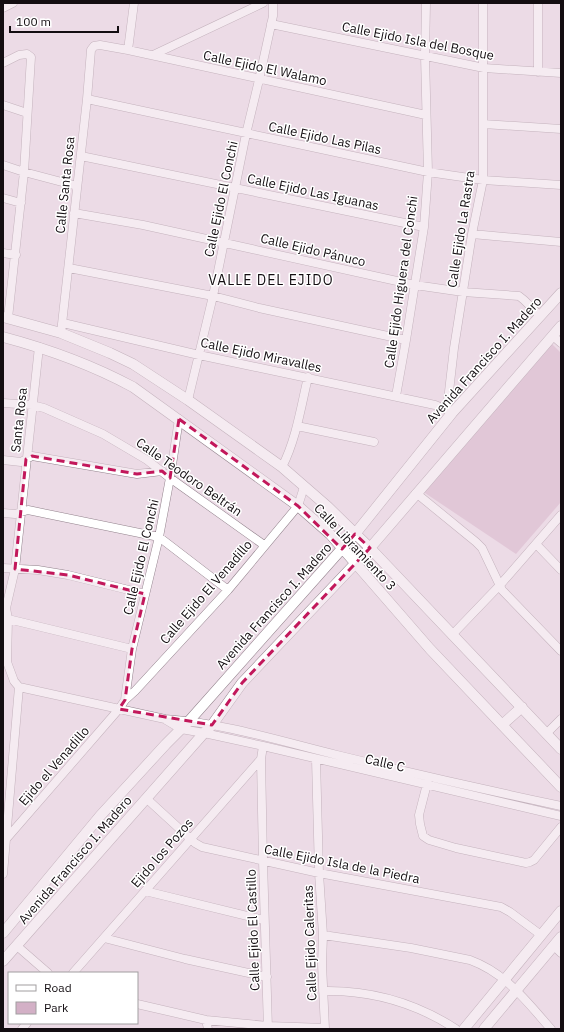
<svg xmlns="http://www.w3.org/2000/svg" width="564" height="1032" font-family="'IBM Plex Sans',sans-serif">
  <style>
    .green { fill: #d3b0c6 }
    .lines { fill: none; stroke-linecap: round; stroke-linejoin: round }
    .minor-casing { stroke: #93838d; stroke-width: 9 }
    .tertiary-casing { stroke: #93838d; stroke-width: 11 }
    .minor { stroke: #fff; stroke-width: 8 }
    .tertiary { stroke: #fff; stroke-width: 10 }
    .marked { fill: none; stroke: #c2185b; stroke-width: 3; stroke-dasharray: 8 5; stroke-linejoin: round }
    .labels { text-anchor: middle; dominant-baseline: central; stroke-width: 3; stroke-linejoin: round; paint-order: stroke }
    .street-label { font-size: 13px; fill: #130d11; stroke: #fff }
    .neighbourhood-label { font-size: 14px; letter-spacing: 1px; fill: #130d11; stroke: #fff }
  </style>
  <rect width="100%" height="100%" fill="#ecdbe6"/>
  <path class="green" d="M 551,343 L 561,353 L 561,502 L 516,554 L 422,491 Z"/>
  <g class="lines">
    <defs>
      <path id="minor" d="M 3,8 L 13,3
        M 271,24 L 484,68 L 561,73
        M 128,50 L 134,3
        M 153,55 L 263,3
        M 3,63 L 19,55 L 27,54 L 31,57 L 24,172 L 8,318
        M 538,72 L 538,3
        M 87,99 L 428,172 L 483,180 L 561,185
        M 3,105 L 27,113
        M 483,124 L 561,129
        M 81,156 L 424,227
        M 3,165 L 24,172 L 77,186
        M 3,198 L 21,203
        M 74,213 L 143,225 L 415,285 L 463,292 L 519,296 L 524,300 L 540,316
        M 472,234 L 561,242
        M 3,253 L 16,255
        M 69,268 L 213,296 L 259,308 L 406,340
        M 63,323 L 199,355 L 435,405 L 450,411
        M 61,333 L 87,99 L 91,50 L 94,46 L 100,45 L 128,50 L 426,115
        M 553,336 L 561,343
        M 39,347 L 15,569 L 6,608 L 8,619 L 7,662 L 14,681 L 19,687 L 165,719 C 223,723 280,741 337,755 C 411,773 486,790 561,806
        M 396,396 L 406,340 L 424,227 L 428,172 L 425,56 L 426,3
        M 188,400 L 213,296 L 246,134 L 259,80 L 273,16 L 273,3
        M 3,403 L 32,405 L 44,408 L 103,434 L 147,460 L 170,478 L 264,545
        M 447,409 L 454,348 L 472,234 L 483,180 L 483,3
        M 297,426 L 374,442
        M 3,460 L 21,462 L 32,456 L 137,474 L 162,471
        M 282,467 C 296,440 301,407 308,377
        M 416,493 L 476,542 L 482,548 L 502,590 L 561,651
        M 3,513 L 15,514 L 28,510 L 159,537 L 228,590
        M 536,544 L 561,570
        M 3,568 L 38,570 L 68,575 L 145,594
        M 8,619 L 132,649
        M 452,635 L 500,585 L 561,515
        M 125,700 L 132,649 L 159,537 L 170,478 L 179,419
        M 166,720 L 181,729 L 204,733 L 263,746 L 561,816
        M 546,734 L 561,719
        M 261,759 L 263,861 L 268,1029
        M 316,759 L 319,873 L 323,935 L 322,964 L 325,1029
        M 428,780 L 419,815 L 420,824 L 423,836 L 429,840 L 456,848 L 526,863 L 530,862 L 534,860 L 561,827
        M 147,799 L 195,843 L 202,847 L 319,873 L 501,907 L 510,912 L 541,935
        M 7,838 L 119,709 L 125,700 L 135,691 L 228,590 L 298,506 L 304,487
        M 3,874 L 19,687
        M 145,891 L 264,920
        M 323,935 L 411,948 L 470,960 C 506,973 527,1002 551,1029
        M 104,938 L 185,959 L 267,977
        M 17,946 L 48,973
        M 554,946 L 561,953
        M 73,973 L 261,759 L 263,746
        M 323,991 C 371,990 416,1003 456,1029
        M 137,1004 L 206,1020 L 268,1026 L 325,1028
        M 206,1020 L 208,1029
        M 22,1029 L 27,1023"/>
      <path id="tertiary" d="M 3,317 L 61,333 L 110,353 L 133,364 L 188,400 L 282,467 L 328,507 L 370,548 L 561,749
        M 3,337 C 48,349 92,365 133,387 L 298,506 L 330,534 L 430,649 L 561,787
        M 502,725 L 522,707
        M 3,933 L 100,816 L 166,744 L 189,721 L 355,534 L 452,413 L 561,293
        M 3,961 L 204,733 L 212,725 L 242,683 L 370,548 L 561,326
        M 464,1029 L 561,911
        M 484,1029 L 561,937"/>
    </defs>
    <use href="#minor" class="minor-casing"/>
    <use href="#tertiary" class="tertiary-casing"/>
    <use href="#minor" class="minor"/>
    <use href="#tertiary" class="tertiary"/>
  </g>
  <path d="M0 0H564V1032H0ZM 179,419 L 298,506 L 342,549 L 355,534 L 370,548 L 242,683 L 212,725 L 119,709 L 125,700 L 132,649 L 145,594 L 68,575 L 15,569 L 26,459 L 32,456 L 137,474 L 162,471 L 170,478 Z" fill="#ecdbe6" fill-opacity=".55" fill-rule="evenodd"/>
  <path class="marked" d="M 179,419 L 298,506 L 342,549 L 355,534 L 370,548 L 242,683 L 212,725 L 119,709 L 125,700 L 132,649 L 145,594 L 68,575 L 15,569 L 26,459 L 32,456 L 137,474 L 162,471 L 170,478 Z"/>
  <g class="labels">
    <g class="street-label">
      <text transform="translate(418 41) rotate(11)">Calle Ejido Isla del Bosque</text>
      <text transform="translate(265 68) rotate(12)">Calle Ejido El Walamo</text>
      <text transform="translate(325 138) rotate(12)">Calle Ejido Las Pilas</text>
      <text transform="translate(65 185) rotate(-84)">Calle Santa Rosa</text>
      <text transform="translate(313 192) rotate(12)">Calle Ejido Las Iguanas</text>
      <text transform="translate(221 199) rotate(-78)">Calle Ejido El Conchi</text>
      <text transform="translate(461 229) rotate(-81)">Calle Ejido La Rastra</text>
      <text transform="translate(313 250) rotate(13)">Calle Ejido Pánuco</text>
      <text transform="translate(401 282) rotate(-82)">Calle Ejido Higuera del Conchi</text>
      <text transform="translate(261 355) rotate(12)">Calle Ejido Miravalles</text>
      <text transform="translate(484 360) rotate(-48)">Avenida Francisco I. Madero</text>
      <text transform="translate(19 420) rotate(-84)">Santa Rosa</text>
      <text transform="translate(189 477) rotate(35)">Calle Teodoro Beltrán</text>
      <text transform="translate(355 547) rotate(47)">Calle Libramiento 3</text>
      <text transform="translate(141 557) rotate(-77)">Calle Ejido El Conchi</text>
      <text transform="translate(206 592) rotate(-49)">Calle Ejido El Venadillo</text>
      <text transform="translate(274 606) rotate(-48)">Avenida Francisco I. Madero</text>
      <text transform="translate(385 763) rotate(13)">Calle C</text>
      <text transform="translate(54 766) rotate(-49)">Ejido el Venadillo</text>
      <text transform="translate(162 853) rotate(-49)">Ejido los Pozos</text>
      <text transform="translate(75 860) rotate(-49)">Avenida Francisco I. Madero</text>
      <text transform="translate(342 864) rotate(11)">Calle Ejido Isla de la Piedra</text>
      <text transform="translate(253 930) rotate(-92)">Calle Ejido El Castillo</text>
      <text transform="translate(310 943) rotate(-92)">Calle Ejido Caleritas</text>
    </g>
    <g class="neighbourhood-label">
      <text x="271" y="280">VALLE DEL EJIDO</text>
    </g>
  </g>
  <rect width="564" height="1032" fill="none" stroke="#130d11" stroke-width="8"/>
  <rect x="8" y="972" width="130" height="52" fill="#ffffff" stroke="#a19ea0"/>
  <rect x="16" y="985" width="20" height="6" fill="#ffffff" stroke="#a19ea0"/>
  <text x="44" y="992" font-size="12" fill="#130d11">Road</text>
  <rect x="16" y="1002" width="20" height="12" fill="#d3b0c6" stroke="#a19ea0"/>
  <text x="44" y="1012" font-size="12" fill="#130d11">Park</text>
  <path d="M10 26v6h108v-6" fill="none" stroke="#130d11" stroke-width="2"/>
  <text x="16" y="26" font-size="12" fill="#130d11" stroke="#ffffff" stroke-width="3" paint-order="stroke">100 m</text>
</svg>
